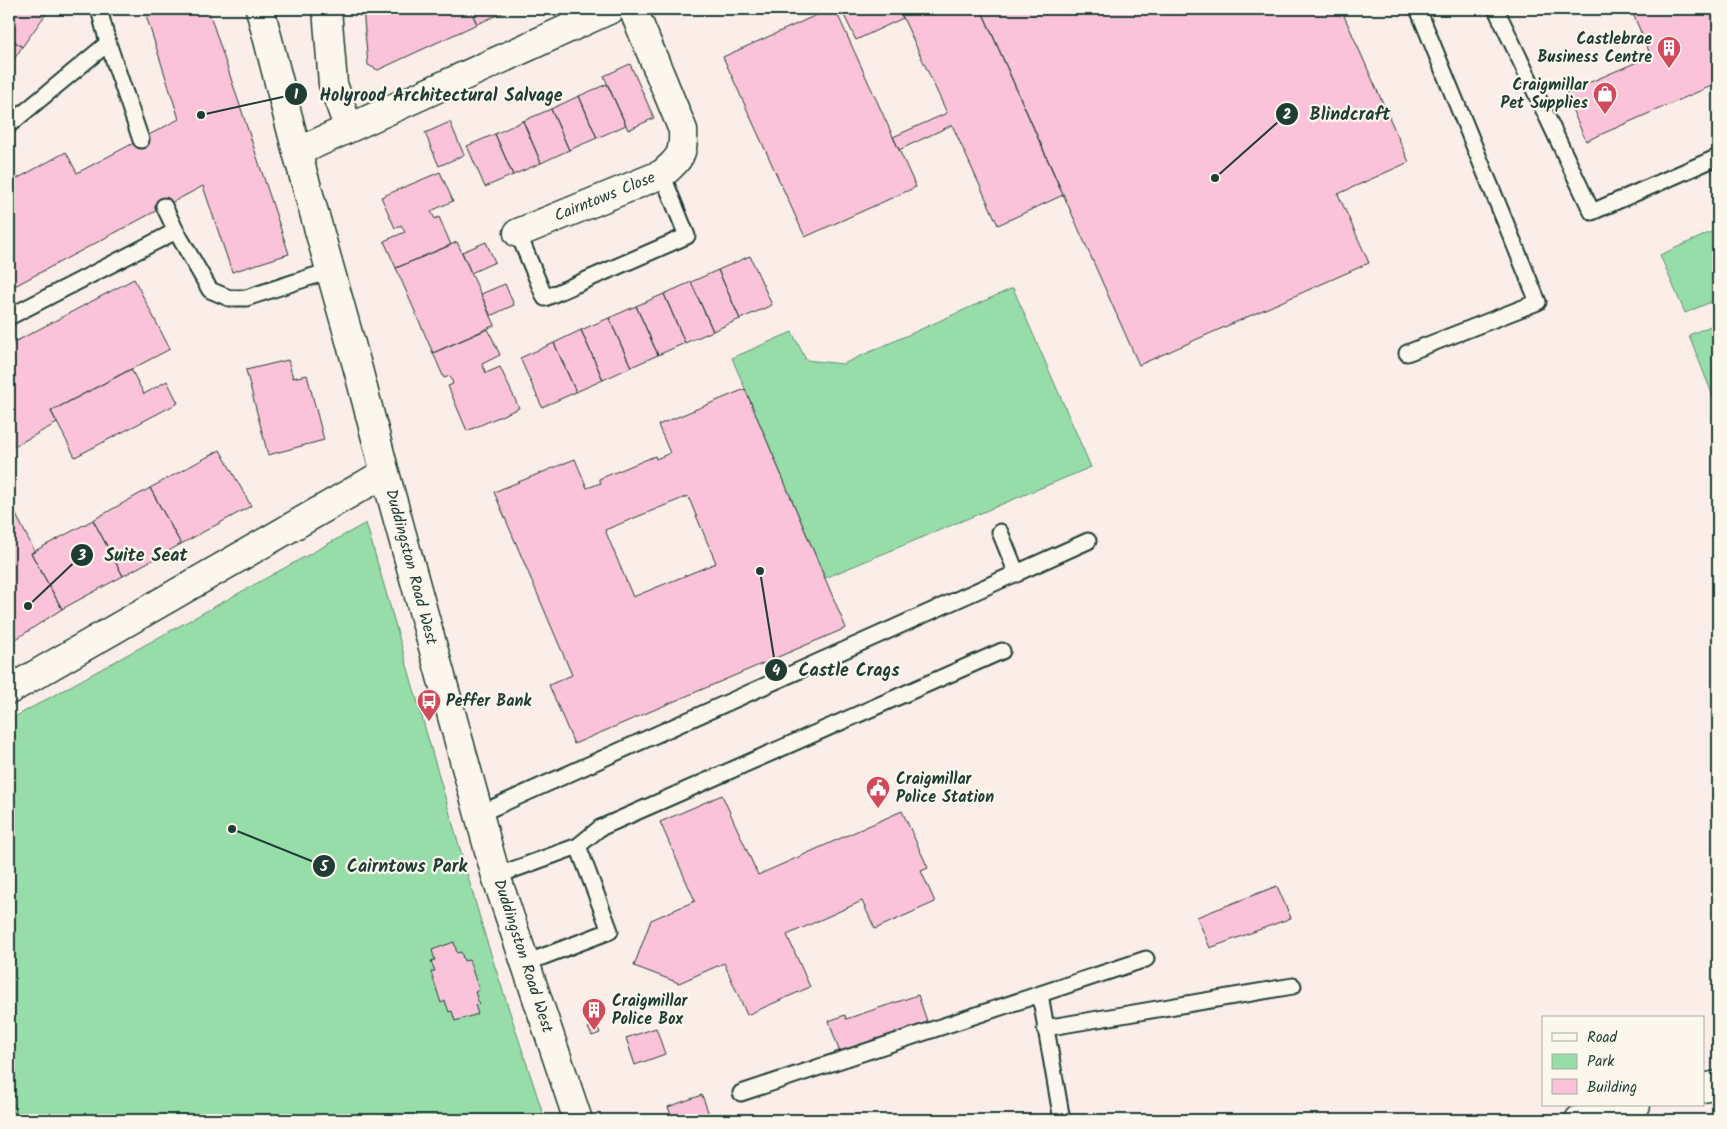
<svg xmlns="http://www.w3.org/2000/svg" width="1727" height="1129" font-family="Kalam,sans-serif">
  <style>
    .green { fill: #97ddaa; stroke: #5b8d6f }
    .building { fill: #fbc3da; stroke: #1f3d34; fill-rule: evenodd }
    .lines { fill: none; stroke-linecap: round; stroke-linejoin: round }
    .service-casing { stroke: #1f3d34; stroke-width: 19 }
    .minor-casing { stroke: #1f3d34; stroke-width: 31 }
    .tertiary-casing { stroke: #1f3d34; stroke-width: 31 }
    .primary-casing { stroke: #1f3d34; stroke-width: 31 }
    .service { stroke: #fbf7ec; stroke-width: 15 }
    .minor { stroke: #fbf7ec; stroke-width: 28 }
    .tertiary { stroke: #fbf7ec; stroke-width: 28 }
    .primary { stroke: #fbf7ec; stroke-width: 28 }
    .labels { text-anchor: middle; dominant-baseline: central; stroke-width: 4.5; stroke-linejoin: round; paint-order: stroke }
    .poi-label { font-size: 16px; font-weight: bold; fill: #1f3d34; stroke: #fbf7ec; text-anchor: start }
    .street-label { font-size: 16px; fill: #1f3d34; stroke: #fbf7ec }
    .leader { fill: none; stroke: #1f3d34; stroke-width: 2 }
    .callout-dot { fill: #1f3d34; stroke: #fbf7ec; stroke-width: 2 }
    .mark-label { font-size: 15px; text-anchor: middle; font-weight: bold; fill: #fff }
    .callout-label { font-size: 18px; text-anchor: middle; font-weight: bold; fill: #1f3d34; stroke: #fbf7ec; stroke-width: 4.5; stroke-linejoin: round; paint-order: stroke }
  </style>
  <rect width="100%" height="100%" fill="#fbede8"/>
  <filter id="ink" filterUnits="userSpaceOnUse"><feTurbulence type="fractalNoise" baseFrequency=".02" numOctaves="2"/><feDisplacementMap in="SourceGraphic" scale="10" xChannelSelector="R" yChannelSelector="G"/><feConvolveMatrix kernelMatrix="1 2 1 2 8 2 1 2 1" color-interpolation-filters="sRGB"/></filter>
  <g filter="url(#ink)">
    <path class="green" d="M 1718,229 L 1718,299 L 1685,313 L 1660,255 Z
      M 1013,288 L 1091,467 L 825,578 L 732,358 L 792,332 L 806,360 L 843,364 Z
      M 1718,323 L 1718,409 L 1689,335 Z
      M 366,523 L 486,939 L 545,1120 L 9,1120 L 9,720 Z"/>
    <path class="building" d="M 9,9 L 45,9 L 48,11 L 22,47 L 9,37 Z
      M 144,9 L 208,9 L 289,254 L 232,272 L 203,186 L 9,289 L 9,183 L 66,152 L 77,173 L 179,119 Z
      M 363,9 L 470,9 L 477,24 L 378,70 L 368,65 Z
      M 470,9 L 511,9 L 477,24 Z
      M 830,9 L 835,9 L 916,187 L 805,237 L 723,57 Z
      M 841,9 L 899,9 L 903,18 L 856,40 Z
      M 899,9 L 981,9 L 1063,195 L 998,225 L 952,125 L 899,150 L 893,137 L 947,113 Z
      M 981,9 L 1341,9 L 1409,162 L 1338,194 L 1369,263 L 1139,365 Z
      M 1631,9 L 1718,9 L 1718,83 L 1586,141 L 1565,93 L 1651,56 Z
      M 9,37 L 22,47 L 9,67 Z
      M 630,64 L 654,118 L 628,130 L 604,76 Z
      M 607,84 L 626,125 L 597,138 L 579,96 Z
      M 579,96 L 597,138 L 569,150 L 551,109 Z
      M 551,109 L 569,150 L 541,163 L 523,121 Z
      M 523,121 L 541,163 L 513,175 L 495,134 Z
      M 450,122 L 464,155 L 439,166 L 425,133 Z
      M 495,134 L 513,175 L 485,187 L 467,146 Z
      M 440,172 L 453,201 L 431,211 L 435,219 L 439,217 L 451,245 L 396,268 L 384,241 L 405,232 L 401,225 L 395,228 L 381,197 Z
      M 457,242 L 495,325 L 433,353 L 396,268 Z
      M 486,242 L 495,262 L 471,273 L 462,252 Z
      M 750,256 L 772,305 L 740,319 L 718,270 Z
      M 718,270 L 740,319 L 713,331 L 691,282 Z
      M 134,279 L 170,349 L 51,411 L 57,423 L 9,449 L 9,345 Z
      M 691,282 L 713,331 L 685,343 L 664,294 Z
      M 505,284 L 514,305 L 490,316 L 481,294 Z
      M 664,294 L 685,343 L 658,355 L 636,306 Z
      M 636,306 L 658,355 L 631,367 L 609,318 Z
      M 609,318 L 631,367 L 603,380 L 581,330 Z
      M 488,329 L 500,355 L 482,364 L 486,373 L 500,367 L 519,408 L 467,431 L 448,386 L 453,384 L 450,376 L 444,378 L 433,353 Z
      M 581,330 L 603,380 L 576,392 L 554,343 Z
      M 554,343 L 576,392 L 542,407 L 520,358 Z
      M 288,360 L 293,378 L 307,375 L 324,440 L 268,455 L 246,370 Z
      M 131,369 L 144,394 L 167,381 L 178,403 L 75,457 L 51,411 Z
      M 745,389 L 846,628 L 574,744 L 549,685 L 572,675 L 494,492 L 575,459 L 587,488 L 601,483 L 599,479 L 655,456 L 656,459 L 670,453 L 658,425 ZM 688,496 L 716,563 L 633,597 L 605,530 Z
      M 220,450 L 251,506 L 181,544 L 150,488 Z
      M 150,488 L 181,544 L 123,576 L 93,520 Z
      M 9,501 L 35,552 L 31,553 L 62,609 L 16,639 L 9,625 Z
      M 93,520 L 123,576 L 62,609 L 31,553 Z
      M 722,795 L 758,875 L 902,811 L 928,868 L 921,871 L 935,902 L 875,929 L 862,901 L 787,935 L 810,987 L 747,1015 L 724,963 L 679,983 L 634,966 L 651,920 L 695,901 L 660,822 Z
      M 1277,886 L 1291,918 L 1210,948 L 1197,917 Z
      M 454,942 L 457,953 L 461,952 L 464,961 L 469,960 L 479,990 L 475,992 L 479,1004 L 475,1005 L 478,1014 L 455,1021 L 452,1011 L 449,1012 L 445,1001 L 441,1003 L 431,972 L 435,971 L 431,961 L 435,960 L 432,950 Z
      M 918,995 L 928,1024 L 840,1053 L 829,1021 L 845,1015 L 846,1019 Z
      M 597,1025 L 600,1033 L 592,1036 L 588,1028 Z
      M 656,1028 L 665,1054 L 635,1065 L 626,1038 Z
      M 702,1095 L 711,1120 L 673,1120 L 668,1107 Z"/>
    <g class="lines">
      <defs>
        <path id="service" d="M 99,9 L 108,43
          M 1496,9 L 1592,212 L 1718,157
          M 9,125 L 108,43 L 141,140
          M 164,206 L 176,231 L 210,290 L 229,298 L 246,298 L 332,270
          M 518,233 L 545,298 L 687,236 L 662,174
          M 9,317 L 176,231
          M 1407,353 L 1538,302 L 1418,9
          M 1000,532 L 1017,574
          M 479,814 L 1088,541
          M 578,846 L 600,828 L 1002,651
          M 496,876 L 578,846 L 610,931 L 526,963
          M 1040,994 L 1062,1120
          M 1045,1028 L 1293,986
          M 741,1093 L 1146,959"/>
        <path id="minor" d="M 327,9 L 333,84 L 348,127
          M 297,152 L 611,9
          M 518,233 L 662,174 C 680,159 684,154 683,130 L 633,9
          M 9,690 L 385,473"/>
        <path id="tertiary" d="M 260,9 L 297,152 L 358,369 L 385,473 L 496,876 L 578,1120"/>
        <path id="primary" d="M 1703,1088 L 1718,1085
          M 1579,1120 L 1636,1105"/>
      </defs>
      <use href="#service" class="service-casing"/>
      <use href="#minor" class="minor-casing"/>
      <use href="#tertiary" class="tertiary-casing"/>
      <use href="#primary" class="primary-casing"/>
      <use href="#service" class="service"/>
      <use href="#minor" class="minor"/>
      <use href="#tertiary" class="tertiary"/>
      <use href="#primary" class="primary"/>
    </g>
  </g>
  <defs>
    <symbol id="building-pin" viewBox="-11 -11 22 30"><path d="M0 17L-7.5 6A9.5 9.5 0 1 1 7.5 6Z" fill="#d1495b" stroke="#fbf7ec"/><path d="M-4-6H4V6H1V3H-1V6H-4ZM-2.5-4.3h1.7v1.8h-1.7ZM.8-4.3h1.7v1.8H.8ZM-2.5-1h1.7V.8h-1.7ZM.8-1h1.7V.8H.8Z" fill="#fff"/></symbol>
    <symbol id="shop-pin" viewBox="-11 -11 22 30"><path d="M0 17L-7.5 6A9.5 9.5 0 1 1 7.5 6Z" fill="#d1495b" stroke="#fbf7ec"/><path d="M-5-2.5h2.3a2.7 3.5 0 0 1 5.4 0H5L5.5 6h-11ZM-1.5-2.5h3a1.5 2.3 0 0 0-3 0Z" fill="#fff"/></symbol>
    <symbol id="bus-pin" viewBox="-11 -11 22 30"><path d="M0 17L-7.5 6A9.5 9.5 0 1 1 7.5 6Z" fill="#d1495b" stroke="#fbf7ec"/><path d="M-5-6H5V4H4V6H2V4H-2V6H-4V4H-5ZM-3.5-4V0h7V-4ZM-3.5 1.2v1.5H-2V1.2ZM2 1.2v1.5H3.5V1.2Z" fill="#fff"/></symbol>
    <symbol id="civic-pin" viewBox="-11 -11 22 30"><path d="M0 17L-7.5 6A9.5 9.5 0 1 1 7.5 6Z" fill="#d1495b" stroke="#fbf7ec"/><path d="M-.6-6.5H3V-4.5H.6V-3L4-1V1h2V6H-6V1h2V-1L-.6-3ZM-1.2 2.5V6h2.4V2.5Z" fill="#fff"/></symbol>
  </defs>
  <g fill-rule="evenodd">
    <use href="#building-pin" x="1655" y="34" width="28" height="38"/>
    <use href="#shop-pin" x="1591" y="80" width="28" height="38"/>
    <use href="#bus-pin" x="415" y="687" width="28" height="38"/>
    <use href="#civic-pin" x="864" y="774" width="28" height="38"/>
    <use href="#building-pin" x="580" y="996" width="28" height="38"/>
  </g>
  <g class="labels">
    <g class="poi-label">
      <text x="1652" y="39" text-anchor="end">Castlebrae<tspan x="1652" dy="18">Business Centre</tspan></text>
      <text x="1588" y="85" text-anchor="end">Craigmillar<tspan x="1588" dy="18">Pet Supplies</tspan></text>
      <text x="446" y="701">Peffer Bank</text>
      <text x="896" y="779">Craigmillar<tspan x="896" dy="18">Police Station</tspan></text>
      <text x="612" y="1001">Craigmillar<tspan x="612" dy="18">Police Box</tspan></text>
    </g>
    <g class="street-label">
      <text transform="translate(605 197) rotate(-22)">Cairntows Close</text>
      <text transform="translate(411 567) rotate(75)">Duddingston Road West</text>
      <text transform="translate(523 956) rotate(72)">Duddingston Road West</text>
    </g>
  </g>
  <path class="leader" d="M201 115L296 94M1215 178L1287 114M28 606L82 555M760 571L776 670M232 829L324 866"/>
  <g class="callout-dot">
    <circle cx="201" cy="115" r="5"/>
    <circle cx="1215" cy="178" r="5"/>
    <circle cx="28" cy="606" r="5"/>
    <circle cx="760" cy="571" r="5"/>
    <circle cx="232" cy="829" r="5"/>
    <circle cx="296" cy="94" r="12"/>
    <circle cx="1287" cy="114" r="12"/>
    <circle cx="82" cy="555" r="12"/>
    <circle cx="776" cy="670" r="12"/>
    <circle cx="324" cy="866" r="12"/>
  </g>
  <g class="mark-label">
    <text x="296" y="99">1</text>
    <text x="1287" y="119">2</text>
    <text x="82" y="560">3</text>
    <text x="776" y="675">4</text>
    <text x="324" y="871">5</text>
  </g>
  <g class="callout-label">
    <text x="441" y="101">Holyrood Architectural Salvage</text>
    <text x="1350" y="120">Blindcraft</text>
    <text x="146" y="561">Suite Seat</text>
    <text x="849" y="676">Castle Crags</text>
    <text x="407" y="872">Cairntows Park</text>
  </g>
  <rect width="1727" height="1129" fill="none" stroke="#fbf7ec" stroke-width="30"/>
  <rect x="15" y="15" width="1697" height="1099" fill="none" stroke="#1f3d34" stroke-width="2" filter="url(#ink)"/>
  <rect x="1542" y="1016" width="162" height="90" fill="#fbf7ec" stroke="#a3ada2"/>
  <rect x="1552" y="1033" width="25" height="8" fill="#fbf7ec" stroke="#a3ada2"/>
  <text x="1587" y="1042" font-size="15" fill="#1f3d34">Road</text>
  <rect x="1552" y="1054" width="25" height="15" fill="#97ddaa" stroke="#a3ada2"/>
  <text x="1587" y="1066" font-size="15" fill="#1f3d34">Park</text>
  <rect x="1552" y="1079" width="25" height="15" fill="#fbc3da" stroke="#a3ada2"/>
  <text x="1587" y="1092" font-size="15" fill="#1f3d34">Building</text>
</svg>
